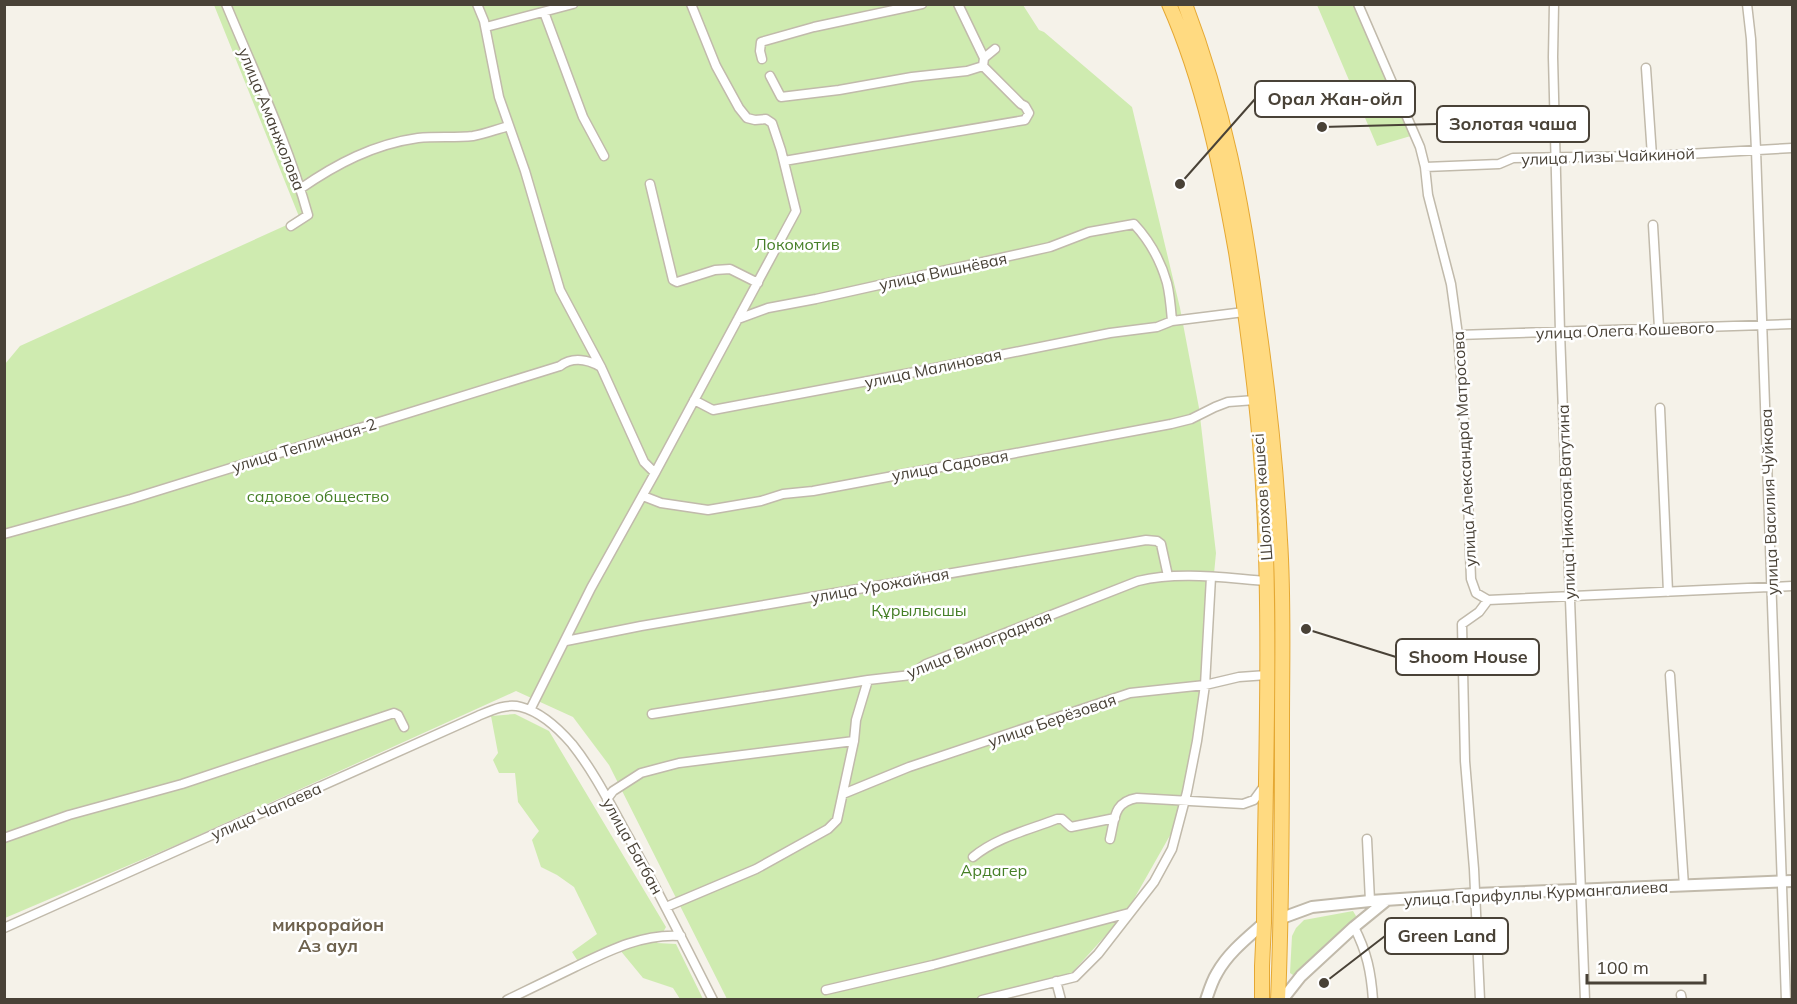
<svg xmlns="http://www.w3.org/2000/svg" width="1797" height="1004" font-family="Mulish,sans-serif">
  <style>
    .green { fill: #cfebb0 }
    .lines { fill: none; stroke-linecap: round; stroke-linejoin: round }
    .minor-casing { stroke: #c1baab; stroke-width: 11 }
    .tertiary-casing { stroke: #c1baab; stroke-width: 14 }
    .trunk-casing { stroke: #e5a833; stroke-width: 16 }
    .minor { stroke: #fff; stroke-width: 8 }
    .tertiary { stroke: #fff; stroke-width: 10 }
    .trunk { stroke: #ffda81; stroke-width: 14 }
    .labels { text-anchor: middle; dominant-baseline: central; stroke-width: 5; stroke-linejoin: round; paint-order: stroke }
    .street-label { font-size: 16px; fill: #494237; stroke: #fff }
    .park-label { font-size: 16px; fill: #457f26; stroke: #fff }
    .neighbourhood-label { font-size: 18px; font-weight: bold; fill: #6d614d; stroke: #fff }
    .leader { fill: none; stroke: #494237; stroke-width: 2 }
    .callout-dot { fill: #494237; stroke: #fff; stroke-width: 2 }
    .callout { fill: #fff; stroke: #494237; stroke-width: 2 }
    .callout-label { font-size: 18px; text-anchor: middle; font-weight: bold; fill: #494237 }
  </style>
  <rect width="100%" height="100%" fill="#f5f2e9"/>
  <path class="green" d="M 214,5 L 1023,5 L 1039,30 L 1044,32 L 1132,107 L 1180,308 L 1199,408 L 1216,553 L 1205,668 L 1177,823 L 1126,913 L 1059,987 L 989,1000 L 727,999 L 609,765 L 573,717 L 516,691 L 181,843 L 5,918 L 5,364 L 20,346 L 300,219 Z
    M 1317,5 L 1363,5 L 1414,135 L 1377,146 Z
    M 515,714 L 549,731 L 666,927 L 657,943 L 676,944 L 703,999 L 680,999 L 673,988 L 643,978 L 615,944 L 579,963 L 572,952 L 597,934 L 574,887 L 557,875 L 541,867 L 532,840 L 539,831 L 518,802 L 515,773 L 499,773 L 493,760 L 498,753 L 491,716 Z
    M 1353,911 L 1356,916 L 1355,921 L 1298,974 L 1293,975 L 1290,973 L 1292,936 L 1296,928 L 1304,920 Z"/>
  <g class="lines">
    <defs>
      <path id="minor" d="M 226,4 C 255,74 288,143 308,215 L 291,226
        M 477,4 L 484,21 L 499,97 L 525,171 L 560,290 L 601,367 L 644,462 L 655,473
        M 958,4 L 984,58
        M 1358,4 L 1420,147 L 1425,167 L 1428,195 L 1451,284 L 1458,335 L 1466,449 L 1471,579 L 1476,593 L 1488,600
        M 1554,4 L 1553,57 L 1560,332 L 1585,1000
        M 1747,4 L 1751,39 L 1756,150 L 1786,1000
        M 544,12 L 583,117 L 604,156
        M 486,27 L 573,4
        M 762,59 L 760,51 L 761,42 L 814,27 L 922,4
        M 1646,68 L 1652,156
        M 770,76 L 781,97 L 839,90 L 912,77 L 967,71 L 983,66
        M 784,161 L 1025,120 L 1029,113 L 1025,106 L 1021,104 L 983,66 L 984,58 L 995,49
        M 1425,167 L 1499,164 L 1513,158 L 1652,156 L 1792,148
        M 650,184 L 673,280 L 677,282 L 715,270 L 730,269 L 758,283
        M 300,189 C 336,164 374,144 418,138 C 436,136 455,138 473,136 C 485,134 497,129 509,126
        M 1653,225 L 1659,328
        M 738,319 L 768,308 L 816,299 L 1050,247 L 1089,232 L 1134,224 C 1149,240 1161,262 1167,283 C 1170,295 1171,309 1172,321
        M 1458,335 L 1792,324
        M 694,400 L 713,410 L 905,374 L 1110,333 L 1157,327 L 1172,321 L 1244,312
        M 1660,408 L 1668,592
        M 643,496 L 661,503 L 708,510 L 761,501 L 783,494 L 813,491 L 1171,424 L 1191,419 L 1215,407 L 1228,402 L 1255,400
        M 4,534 L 131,499 L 560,366 C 573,356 589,360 601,367
        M 1488,600 L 1792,586
        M 566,641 L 641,626 L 1146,540 L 1157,541 L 1161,544 L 1168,576
        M 1670,675 L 1684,886
        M 530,710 L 591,588 L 655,473 L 796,211 L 781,150 L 772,123 L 766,119 L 755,120 L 747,118 L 739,108 L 716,66 L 691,4
        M 652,714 L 868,680 L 911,675 L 926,664 L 1138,581 C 1180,571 1224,578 1267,581
        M 843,794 L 909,767 L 1130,693 L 1205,685 L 1239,677 L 1267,675
        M 607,799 L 613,791 L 641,773 L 679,763 L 854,741
        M 4,838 L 69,815 L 182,784 L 394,713 L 398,715 L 404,727
        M 1110,839 C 1115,819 1113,802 1137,798 L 1243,804 L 1254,800 L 1265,785
        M 1367,839 L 1370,901
        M 973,857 C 997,837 1029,830 1057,819 L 1062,819 L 1071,827 L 1115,818
        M 666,907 L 756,869 L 828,829 L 837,820 L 854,741 L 856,720 L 868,680
        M 1354,927 C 1367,952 1371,972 1373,1000
        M 4,928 L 478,716 C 492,710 506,703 521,707 C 541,712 559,729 572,744 C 595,773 611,806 629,838 C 658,891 685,945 713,1000
        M 1056,981 L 1061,1000
        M 826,990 L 933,965 L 1129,913
        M 1681,995 L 1682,1000
        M 507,1000 C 530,989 552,978 575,967 C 608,951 643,933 681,936
        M 982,1000 L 1075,977 L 1098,954 L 1154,882 L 1172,849 L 1187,792 L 1197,741 L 1205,685 L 1211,577
        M 1480,1000 L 1474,869 L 1465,761 L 1462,624 L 1479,612 L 1488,600"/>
      <path id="tertiary" d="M 1282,918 L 1312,907 L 1370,901 L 1475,894 L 1792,881
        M 1206,1000 C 1209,991 1212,981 1217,973 C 1228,953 1247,938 1264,923
        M 1282,1000 L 1301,976 L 1354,927 L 1387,900"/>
      <path id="trunk" d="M 1169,4 C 1204,83 1221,168 1236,252 C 1249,334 1260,420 1264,503 C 1271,643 1265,783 1264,923 L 1262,966 L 1262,1000
        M 1185,4 C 1224,106 1243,206 1257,314 C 1268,389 1276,464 1280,540 C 1284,600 1282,661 1282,722 C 1282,814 1282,907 1278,1000"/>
    </defs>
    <use href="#minor" class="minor-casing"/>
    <use href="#tertiary" class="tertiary-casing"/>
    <use href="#trunk" class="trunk-casing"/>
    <use href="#minor" class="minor"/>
    <use href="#tertiary" class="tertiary"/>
    <use href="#trunk" class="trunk"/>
  </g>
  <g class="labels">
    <g class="street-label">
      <text transform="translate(272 119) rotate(68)">улица Аманжолова</text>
      <text transform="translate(1608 156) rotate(-2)">улица Лизы Чайкиной</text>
      <text transform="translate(943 271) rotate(-12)">улица Вишнёвая</text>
      <text transform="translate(1625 330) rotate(-2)">улица Олега Кошевого</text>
      <text transform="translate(933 368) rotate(-12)">улица Малиновая</text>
      <text transform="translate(304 445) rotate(-17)">улица Тепличная-2</text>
      <text transform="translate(1464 449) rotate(-93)">улица Александра Матросова</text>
      <text transform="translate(950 465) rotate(-10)">улица Садовая</text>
      <text transform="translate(1262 497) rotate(-94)">Шолохов көшесі</text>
      <text transform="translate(1566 502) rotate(-92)">улица Николая Ватутина</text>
      <text transform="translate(1769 502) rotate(-92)">улица Василия Чуйкова</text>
      <text transform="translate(880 585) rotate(-10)">улица Урожайная</text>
      <text transform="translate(979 644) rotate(-22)">улица Виноградная</text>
      <text transform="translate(1052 720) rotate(-19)">улица Берёзовая</text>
      <text transform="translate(266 811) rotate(-24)">улица Чапаева</text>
      <text transform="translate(633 846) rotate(61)">улица Багбан</text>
      <text transform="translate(1536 893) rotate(-3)">улица Гарифуллы Курмангалиева</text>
    </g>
    <g class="park-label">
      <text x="797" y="244">Локомотив</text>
      <text x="318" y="496">садовое общество</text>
      <text x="919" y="610">Құрылысшы</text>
      <text x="994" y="870">Ардагер</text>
    </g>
    <g class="neighbourhood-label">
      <text x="328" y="924">микрорайон<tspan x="328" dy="21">Аз аул</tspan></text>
    </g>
  </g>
  <path class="leader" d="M1180 184L1255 99M1322 127L1437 124M1306 629L1396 657M1324 983L1385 936"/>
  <g class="callout-dot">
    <circle cx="1180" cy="184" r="6"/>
    <circle cx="1322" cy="127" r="6"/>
    <circle cx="1306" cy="629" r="6"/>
    <circle cx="1324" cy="983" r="6"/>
  </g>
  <g class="callout">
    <rect x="1255" y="81" width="160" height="36" rx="6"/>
    <rect x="1437" y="106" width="152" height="36" rx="6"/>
    <rect x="1396" y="639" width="143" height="36" rx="6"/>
    <rect x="1385" y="918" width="123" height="36" rx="6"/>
  </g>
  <g class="callout-label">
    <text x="1335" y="105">Орал Жан-ойл</text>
    <text x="1513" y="130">Золотая чаша</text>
    <text x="1468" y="663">Shoom House</text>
    <text x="1447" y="942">Green Land</text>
  </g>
  <rect width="1797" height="1004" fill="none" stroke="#494237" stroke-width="12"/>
  <path d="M1587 974v9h118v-9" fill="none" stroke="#494237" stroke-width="3"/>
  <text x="1596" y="974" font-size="18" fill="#494237" stroke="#ffffff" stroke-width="4.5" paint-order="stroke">100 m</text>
</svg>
